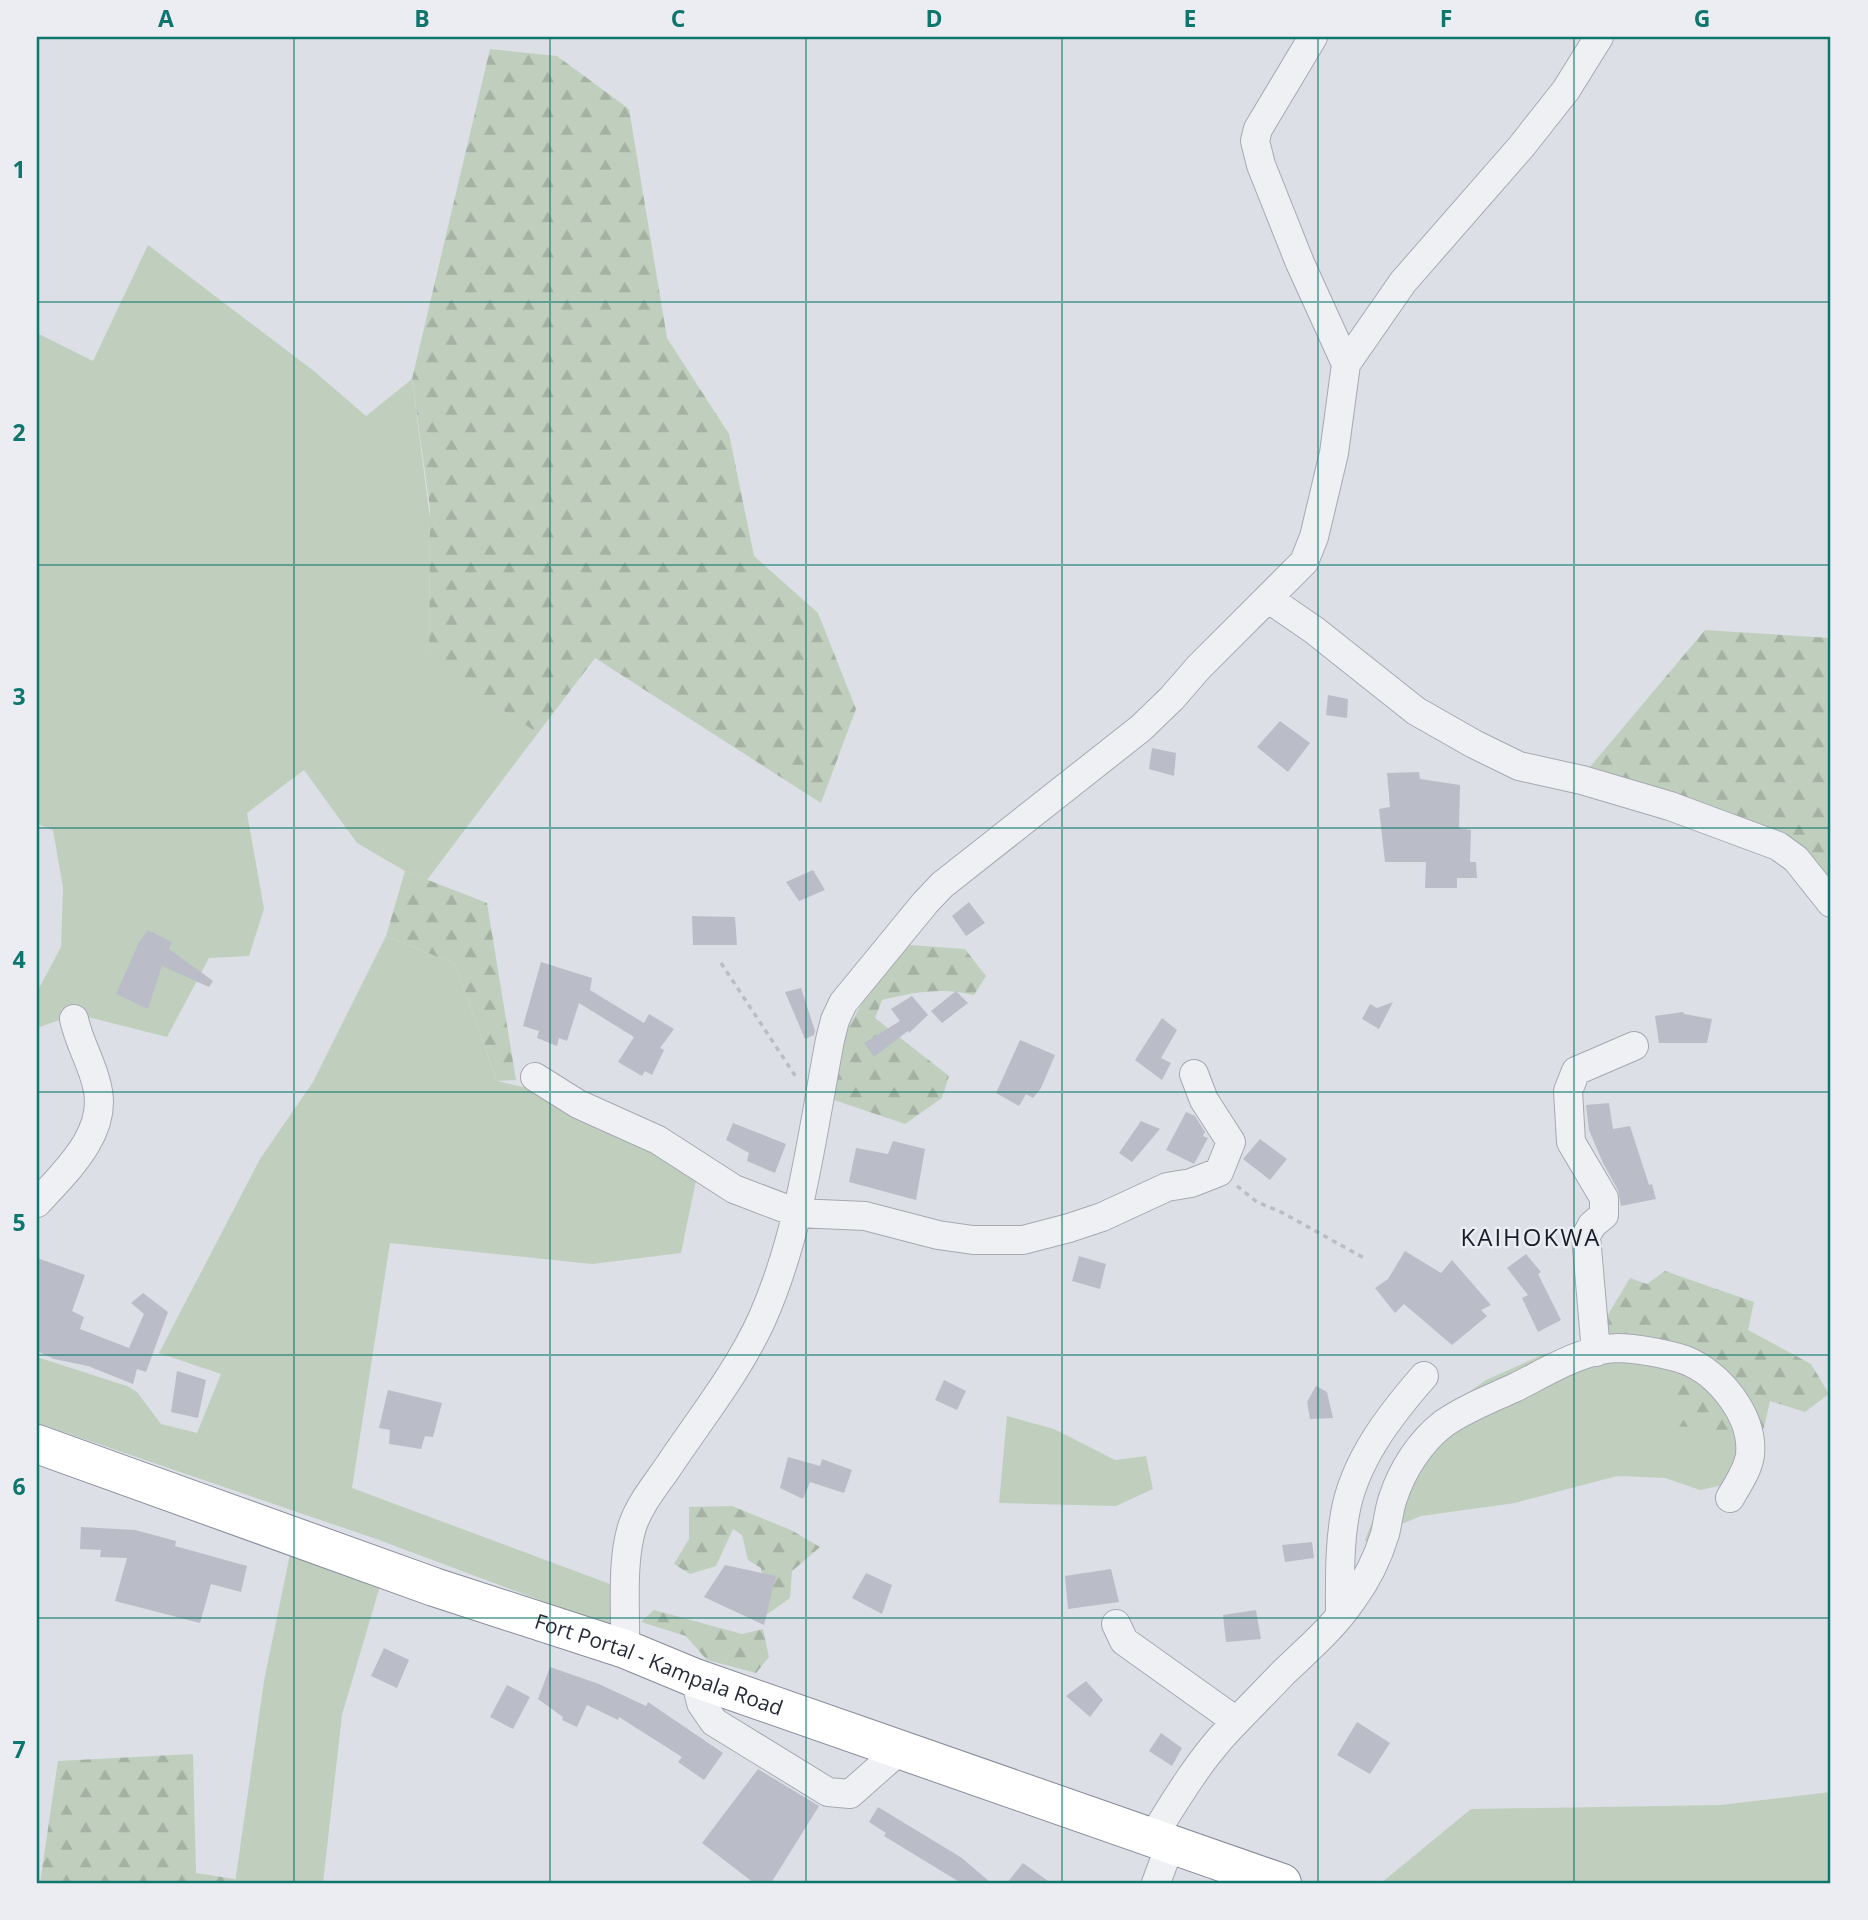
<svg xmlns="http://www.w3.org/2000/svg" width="1868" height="1920" font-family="'Open Sans',sans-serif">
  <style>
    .green { fill: #c0cfbd }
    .forest { fill: url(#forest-firs) }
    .building { fill: #babdc7 }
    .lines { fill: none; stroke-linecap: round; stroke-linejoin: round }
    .minor-casing { stroke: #a6a9b2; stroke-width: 30 }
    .highway-casing { stroke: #848b9b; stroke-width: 40 }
    .path { stroke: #babdc4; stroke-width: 3.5; stroke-dasharray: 5 5; stroke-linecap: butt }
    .minor { stroke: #eef0f4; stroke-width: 28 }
    .highway { stroke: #fff; stroke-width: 38 }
    .grid { fill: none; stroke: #0f766e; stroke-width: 2; stroke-opacity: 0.55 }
    .labels { text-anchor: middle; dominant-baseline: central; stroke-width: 5; stroke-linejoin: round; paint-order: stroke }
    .street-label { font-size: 21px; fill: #272c3a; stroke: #ebedf3 }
    .quarter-label { font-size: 24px; letter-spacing: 2px; fill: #191d2b; stroke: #ebedf3 }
    .neatline { fill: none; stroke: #0f766e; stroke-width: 2.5 }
    .grid-label { font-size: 23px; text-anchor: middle; font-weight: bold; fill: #0f766e }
  </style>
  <defs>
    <pattern id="forest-firs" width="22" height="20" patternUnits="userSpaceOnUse" patternTransform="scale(1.75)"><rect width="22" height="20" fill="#c0cfbd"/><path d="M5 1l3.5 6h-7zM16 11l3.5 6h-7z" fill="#a5b2a3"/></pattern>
  </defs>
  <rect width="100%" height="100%" fill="#dcdfe5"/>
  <path class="green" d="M 148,245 L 315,372 L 366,416 L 412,379 L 430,518 L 429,662 L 538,733 L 427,880 L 405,871 L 357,843 L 304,770 L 247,813 L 264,909 L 249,956 L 209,958 L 167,1037 L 76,1014 L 37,1028 L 37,992 L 61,947 L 63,888 L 53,830 L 37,824 L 37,333 L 93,361 Z
    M 386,936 L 455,964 L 497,1081 L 561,1096 L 698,1171 L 681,1253 L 592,1264 L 390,1243 L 352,1488 L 610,1584 L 622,1615 L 615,1623 L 601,1623 L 379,1540 L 37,1423 L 37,1357 L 127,1386 L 137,1392 L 161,1424 L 197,1433 L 221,1374 L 159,1353 L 260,1159 L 313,1082 Z
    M 1605,1342 L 1650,1343 L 1754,1424 L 1733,1483 L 1700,1490 L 1665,1478 L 1617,1476 L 1515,1503 L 1421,1516 L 1392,1528 L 1380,1555 L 1365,1540 L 1389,1479 L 1433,1418 L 1486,1380 L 1542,1355 Z
    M 1007,1416 L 1054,1429 L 1115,1460 L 1146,1456 L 1153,1489 L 1116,1506 L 999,1503 Z
    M 291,1549 L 380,1586 L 342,1715 L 323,1883 L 235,1883 L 264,1681 Z
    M 1831,1792 L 1831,1883 L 1381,1883 L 1471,1809 L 1720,1805 Z"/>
  <path class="forest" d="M 490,49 L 557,56 L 629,109 L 667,338 L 729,434 L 754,556 L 818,613 L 856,709 L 821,803 L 595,658 L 538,733 L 429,663 L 430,508 L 412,379 Z
    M 1705,630 L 1831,638 L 1831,895 L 1795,849 L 1584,774 Z
    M 405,871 L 487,903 L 516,1080 L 497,1081 L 455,964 L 386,936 Z
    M 896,944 L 965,949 L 986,976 L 974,995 C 942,987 914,992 882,1000 L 875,1018 L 949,1076 L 942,1098 L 905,1124 L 828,1098 L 843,1037 Z
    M 1665,1271 L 1754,1302 L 1748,1330 L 1811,1364 L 1829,1394 L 1805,1412 L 1770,1401 L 1764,1428 L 1737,1441 L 1692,1427 L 1667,1426 L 1678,1386 L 1714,1372 L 1597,1333 L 1630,1278 L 1647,1284 Z
    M 732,1506 L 791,1530 L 820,1547 L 792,1571 L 790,1598 L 766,1615 L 761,1568 L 748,1560 L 742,1535 L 733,1529 L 716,1566 L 690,1574 L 674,1564 L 689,1539 L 689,1507 Z
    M 654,1610 L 742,1634 L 763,1629 L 769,1657 L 756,1673 L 707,1660 L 686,1636 L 641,1622 Z
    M 193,1754 L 196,1873 L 235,1879 L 235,1883 L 40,1883 L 58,1761 Z"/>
  <path class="building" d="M 1328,695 L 1348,699 L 1347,718 L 1326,715 Z
    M 1280,721 L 1310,743 L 1288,772 L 1257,747 Z
    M 1152,748 L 1176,753 L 1174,776 L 1149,769 Z
    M 1419,772 L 1420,779 L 1460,785 L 1459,828 L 1471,830 L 1470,862 L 1476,862 L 1477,878 L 1457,878 L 1457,888 L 1425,888 L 1426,862 L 1385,862 L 1379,809 L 1390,807 L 1387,773 Z
    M 813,870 L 825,890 L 799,901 L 786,882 Z
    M 969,902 L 985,923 L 966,936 L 952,916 Z
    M 692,916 L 735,917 L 737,945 L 693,945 Z
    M 148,930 L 172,942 L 169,949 L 213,981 L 209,987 L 162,966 L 148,1009 L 116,994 L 139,942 Z
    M 541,962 L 592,978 L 590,990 L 644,1023 L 649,1014 L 674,1029 L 660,1048 L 664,1050 L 652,1075 L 645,1071 L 642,1076 L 618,1062 L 634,1037 L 579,1003 L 567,1041 L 559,1038 L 557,1046 L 537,1038 L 539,1031 L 523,1026 Z
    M 801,988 L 815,1031 L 814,1035 L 805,1039 L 785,992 Z
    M 956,991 L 968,1003 L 942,1023 L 931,1011 Z
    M 912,996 L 928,1015 L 909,1033 L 908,1031 L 874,1057 L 864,1043 L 900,1021 L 891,1009 Z
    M 1393,1002 L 1379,1029 L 1362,1019 L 1370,1004 L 1377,1008 Z
    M 1683,1012 L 1684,1014 L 1712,1019 L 1707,1043 L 1659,1043 L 1655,1016 Z
    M 1162,1018 L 1177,1030 L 1161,1058 L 1171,1063 L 1162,1080 L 1135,1060 Z
    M 1020,1040 L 1055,1055 L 1041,1088 L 1033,1098 L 1026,1094 L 1019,1106 L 996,1093 Z
    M 1609,1103 L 1613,1129 L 1630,1126 L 1649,1185 L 1652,1184 L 1656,1199 L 1621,1206 L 1618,1190 L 1603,1163 L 1589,1130 L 1586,1105 Z
    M 1186,1112 L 1195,1116 L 1205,1132 L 1203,1136 L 1208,1138 L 1194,1164 L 1166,1150 Z
    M 1141,1121 L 1160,1129 L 1132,1162 L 1119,1153 Z
    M 733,1123 L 786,1144 L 775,1173 L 747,1161 L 749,1153 L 726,1140 Z
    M 1260,1139 L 1287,1159 L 1270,1180 L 1243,1159 Z
    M 893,1141 L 925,1149 L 916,1200 L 849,1182 L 856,1148 L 888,1154 Z
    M 1405,1251 L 1441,1273 L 1452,1260 L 1491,1305 L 1481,1310 L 1487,1316 L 1452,1345 L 1404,1304 L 1395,1313 L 1375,1288 L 1388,1279 Z
    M 1526,1254 L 1541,1272 L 1538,1274 L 1561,1320 L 1538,1332 L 1522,1298 L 1528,1295 L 1507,1268 Z
    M 1079,1256 L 1106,1264 L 1100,1289 L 1072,1281 Z
    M 37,1258 L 85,1275 L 72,1311 L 84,1317 L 80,1329 L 129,1348 L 144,1314 L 131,1303 L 143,1293 L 168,1312 L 146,1372 L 137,1369 L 133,1384 L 88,1366 L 54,1359 L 37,1351 Z
    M 177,1371 L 206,1380 L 198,1418 L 171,1412 Z
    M 944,1380 L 966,1391 L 957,1410 L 935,1400 Z
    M 1316,1386 L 1327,1392 L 1333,1418 L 1310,1419 L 1307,1402 Z
    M 388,1390 L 442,1403 L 433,1437 L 425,1436 L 421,1449 L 389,1444 L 390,1430 L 379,1428 Z
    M 788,1457 L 820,1466 L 822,1459 L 852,1470 L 844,1493 L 810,1482 L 803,1499 L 780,1488 Z
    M 81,1527 L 135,1530 L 176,1541 L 175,1546 L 247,1566 L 241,1592 L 211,1584 L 200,1623 L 115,1601 L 127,1558 L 100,1557 L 101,1550 L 80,1549 Z
    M 1312,1542 L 1314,1558 L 1285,1562 L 1282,1545 Z
    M 725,1565 L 776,1576 L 764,1625 L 704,1597 Z
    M 1111,1569 L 1119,1602 L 1068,1609 L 1065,1576 Z
    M 866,1573 L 892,1585 L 882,1614 L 852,1598 Z
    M 1256,1610 L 1261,1639 L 1226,1642 L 1223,1615 Z
    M 384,1648 L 409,1660 L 397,1688 L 371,1676 Z
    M 550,1667 L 599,1684 L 646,1706 L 648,1702 L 723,1753 L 704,1780 L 678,1762 L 682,1757 L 619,1717 L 618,1720 L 587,1705 L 577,1727 L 562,1720 L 563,1717 L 538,1699 Z
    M 1086,1681 L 1103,1700 L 1090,1717 L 1066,1696 Z
    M 507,1685 L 530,1697 L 513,1729 L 490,1717 Z
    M 1357,1722 L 1390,1743 L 1370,1774 L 1337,1755 Z
    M 1161,1733 L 1182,1748 L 1172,1766 L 1149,1751 Z
    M 758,1769 L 819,1806 L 771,1883 L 754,1883 L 702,1843 Z
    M 878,1807 L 962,1858 L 991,1883 L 961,1883 L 884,1836 L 886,1833 L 869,1822 Z
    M 1023,1863 L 1051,1883 L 1007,1883 Z"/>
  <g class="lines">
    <defs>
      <path id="minor" d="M 1346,364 L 1403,282 L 1521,147 L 1566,90 L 1599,37
        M 1269,599 L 1314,630 L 1416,711 L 1474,744 L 1519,766 L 1582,780 L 1670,806 L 1778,846 L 1796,859 L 1831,903
        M 535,1077 L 578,1104 L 658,1140 L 734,1189 L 797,1213 L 865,1216 L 938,1235 L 973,1240 L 1023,1240 L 1069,1228 L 1102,1217 L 1167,1187 L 1191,1183 L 1219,1172 L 1231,1142 L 1204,1100 L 1194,1074
        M 37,1203 C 65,1172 109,1133 97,1086 C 92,1063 79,1043 74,1019
        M 1596,1352 L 1586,1236 L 1592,1225 L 1604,1215 L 1604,1198 L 1571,1142 L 1568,1091 L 1576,1071 L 1634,1046
        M 1340,1616 C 1340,1582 1339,1547 1345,1514 C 1354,1461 1390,1415 1424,1376
        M 1116,1624 L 1124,1641 L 1236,1721
        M 625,1649 C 626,1611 621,1563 632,1527 C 639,1505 655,1486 668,1467 C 700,1419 738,1372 762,1319 C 801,1231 812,1134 830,1040 L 835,1020 L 843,1003 L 925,903 L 942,885 L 1141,728 L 1172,698 L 1199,667 L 1304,562 L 1314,537 L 1334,453 L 1346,364 L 1300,263 L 1261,165 L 1255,141 L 1258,129 L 1313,37
        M 695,1678 L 701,1703 L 714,1722 L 828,1792 L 850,1794 L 902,1748
        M 1152,1838 C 1175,1801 1198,1762 1228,1730 C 1246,1711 1265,1692 1283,1673 C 1308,1649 1333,1628 1352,1600 C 1367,1580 1378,1557 1385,1534 C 1388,1522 1389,1509 1393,1498 C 1402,1470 1420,1442 1443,1424 C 1464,1409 1490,1399 1514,1388 C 1545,1373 1581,1349 1617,1348 C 1635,1348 1668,1354 1685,1360 C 1719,1373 1754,1416 1750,1455 C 1748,1470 1738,1484 1730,1498
        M 1156,1883 L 1170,1845"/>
      <g id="highway">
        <path id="s1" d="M 37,1444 L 434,1587 L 625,1649 L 695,1678 L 1282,1883"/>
      </g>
    </defs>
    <use href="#minor" class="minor-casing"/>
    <use href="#highway" class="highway-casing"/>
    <path class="path" d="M 721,963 L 798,1080
      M 1237,1186 L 1257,1202 L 1281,1212 L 1366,1259"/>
    <use href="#minor" class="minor"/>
    <use href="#highway" class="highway"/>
  </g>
  <path class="grid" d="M 294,37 L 294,1883M 550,37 L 550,1883M 806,37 L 806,1883M 1062,37 L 1062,1883M 1318,37 L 1318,1883M 1574,37 L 1574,1883M 37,302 L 1831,302M 37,565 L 1831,565M 37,828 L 1831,828M 37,1092 L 1831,1092M 37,1355 L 1831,1355M 37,1618 L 1831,1618"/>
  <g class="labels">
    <g class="street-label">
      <text stroke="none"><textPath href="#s1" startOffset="660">Fort Portal - Kampala Road</textPath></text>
    </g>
    <g class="quarter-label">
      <text x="1531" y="1236">KAIHOKWA</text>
    </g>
  </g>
  <rect width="1868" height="1920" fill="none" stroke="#ebedf3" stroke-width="77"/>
  <rect x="38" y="38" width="1791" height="1844" class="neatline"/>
  <g class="grid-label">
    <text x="166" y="27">A</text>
    <text x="422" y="27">B</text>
    <text x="678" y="27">C</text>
    <text x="934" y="27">D</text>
    <text x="1190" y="27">E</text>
    <text x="1446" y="27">F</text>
    <text x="1702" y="27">G</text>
    <text x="19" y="178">1</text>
    <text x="19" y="441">2</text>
    <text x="19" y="705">3</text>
    <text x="19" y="968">4</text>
    <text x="19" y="1231">5</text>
    <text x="19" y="1495">6</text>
    <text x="19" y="1758">7</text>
  </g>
</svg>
